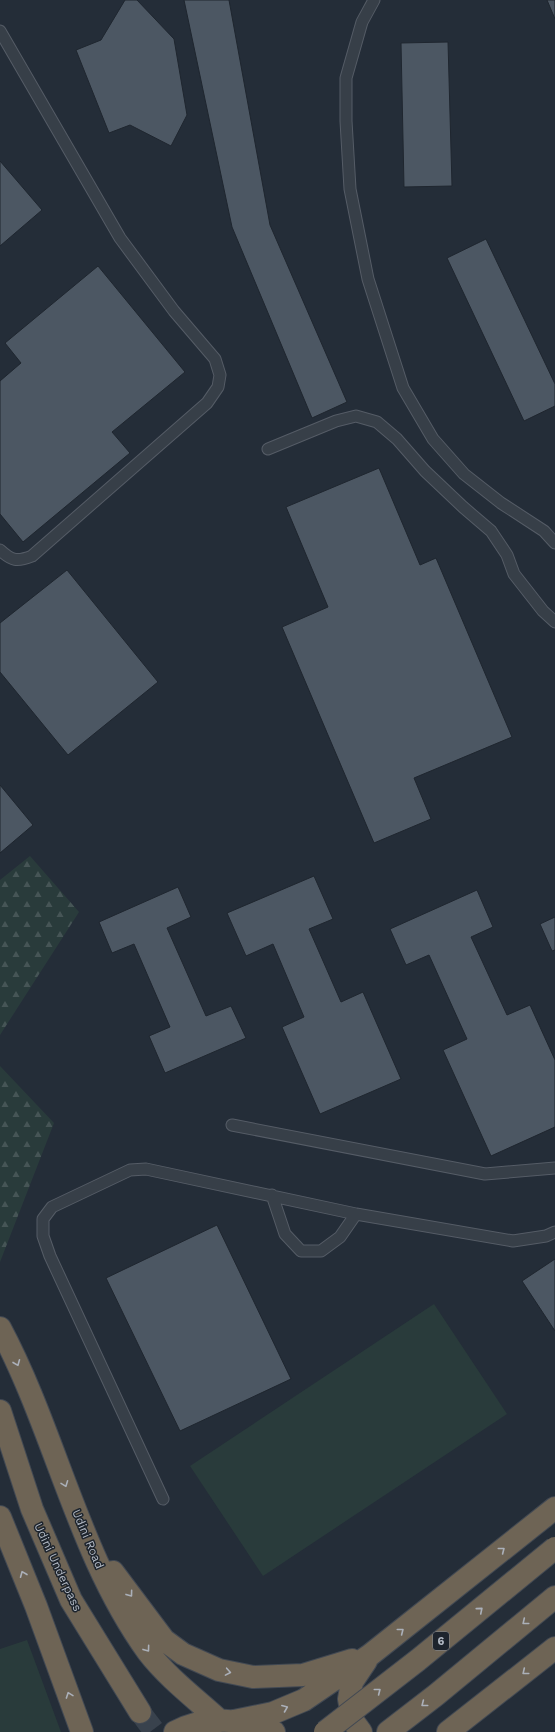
<svg xmlns="http://www.w3.org/2000/svg" width="555" height="1732" font-family="'Work Sans',sans-serif">
  <style>
    .grass { fill: #293b3b }
    .forest { fill: url(#forest-firs) }
    .building { fill: #4c5763; stroke: #1f262f }
    .lines { fill: none; stroke-linecap: round; stroke-linejoin: round }
    .highway-tunnel { stroke: #39424d; stroke-width: 22; stroke-dasharray: 22 11; stroke-linecap: butt }
    .lane-casing { stroke: #555c66; stroke-width: 13 }
    .highway-casing { stroke: #424953; stroke-width: 24 }
    .lane { stroke: #373f48; stroke-width: 11 }
    .highway { stroke: #6e6455; stroke-width: 22 }
    .highway-bridge-casing { stroke: #424953; stroke-width: 24; stroke-linecap: butt }
    .highway-bridge { stroke: #6e6455; stroke-width: 22 }
    .oneway { stroke: #abb0b9 }
    .labels { text-anchor: middle; dominant-baseline: central; stroke-width: 3; stroke-linejoin: round; paint-order: stroke }
    .shield { fill: #1d242d; stroke: #858c97; stroke-width: 1 }
    .shield-label { font-size: 11px; font-weight: bold; fill: #b2b9c4 }
    .street-label { font-size: 12px; fill: #b2b9c4; stroke: #1d242d }
  </style>
  <defs>
    <pattern id="forest-firs" width="22" height="20" patternUnits="userSpaceOnUse"><rect width="22" height="20" fill="#293b3b"/><path d="M5 1l3.5 6h-7zM16 11l3.5 6h-7z" fill="#465556"/></pattern>
  </defs>
  <rect width="100%" height="100%" fill="#242d38"/>
  <path class="grass" d="M 434,1304 L 507,1414 L 263,1576 L 190,1466 Z
    M 27,1640 L 61,1732 L 0,1732 L 0,1649 Z"/>
  <path class="forest" d="M 30,856 L 79,912 L 0,1035 L 0,880 Z
    M 0,1066 L 54,1123 L 0,1262 Z"/>
  <path class="building" d="M 125,0 L 137,0 L 174,39 L 187,115 L 171,146 L 130,125 L 109,133 L 76,50 L 101,40 Z
    M 184,0 L 229,0 L 270,225 L 347,402 L 312,418 L 232,227 Z
    M 547,0 L 555,0 L 555,19 Z
    M 448,42 L 452,186 L 404,187 L 401,43 Z
    M 0,161 L 42,210 L 0,246 Z
    M 486,239 L 555,384 L 555,406 L 524,421 L 447,258 Z
    M 98,266 L 185,372 L 112,432 L 130,453 L 23,542 L 0,514 L 0,381 L 21,363 L 5,343 Z
    M 379,468 L 420,565 L 436,558 L 512,737 L 414,778 L 431,819 L 374,843 L 282,627 L 328,607 L 286,507 Z
    M 67,570 L 158,682 L 68,755 L 0,672 L 0,623 Z
    M 0,785 L 33,825 L 0,853 Z
    M 314,876 L 333,919 L 309,929 L 341,1002 L 363,992 L 401,1079 L 320,1114 L 282,1027 L 304,1017 L 273,944 L 246,956 L 227,913 Z
    M 178,887 L 191,917 L 167,928 L 206,1016 L 231,1006 L 246,1038 L 165,1073 L 149,1036 L 170,1027 L 134,944 L 112,953 L 99,922 Z
    M 477,890 L 493,927 L 471,937 L 507,1015 L 530,1005 L 555,1060 L 555,1127 L 491,1156 L 443,1050 L 467,1039 L 429,955 L 406,965 L 390,929 Z
    M 555,917 L 555,950 L 552,951 L 540,924 Z
    M 217,1225 L 291,1379 L 180,1431 L 106,1278 Z
    M 555,1259 L 555,1331 L 522,1281 Z"/>
  <g class="lines">
    <path class="highway-tunnel" d="M 140,1712 L 155,1732"/>
    <defs>
      <path id="lane" d="M 374,0 L 362,22 L 346,78 L 346,121 L 350,189 L 368,279 L 403,388 L 433,439 L 464,474 L 501,503 L 544,531 L 555,543
        M 0,31 L 120,238 L 174,311 L 215,359 L 220,375 L 218,387 L 207,403 L 32,556 C 17,562 12,561 0,550
        M 268,449 L 336,421 L 356,416 L 377,422 L 397,439 L 425,471 L 463,507 L 491,531 L 507,555 L 514,574 L 543,611 L 555,622
        M 232,1125 L 485,1174 L 555,1168
        M 272,1195 L 285,1234 L 301,1251 L 321,1251 L 340,1237 L 356,1214
        M 163,1499 L 50,1256 L 43,1236 L 43,1219 L 52,1207 L 130,1170 L 146,1169 L 356,1214 L 513,1241 L 546,1236 L 555,1232"/>
      <path id="highway" d="M 0,1328 C 56,1433 78,1555 148,1652 C 168,1678 196,1699 220,1721
        M 0,1411 L 32,1509 L 71,1600 L 140,1712
        M 0,1517 L 36,1606 L 82,1732
        M 113,1572 L 164,1640 L 183,1654 L 219,1670 L 253,1677 L 303,1675 L 352,1660
        M 234,1721 L 273,1713 L 304,1700 L 370,1655 L 555,1508
        M 175,1732 C 206,1715 243,1719 274,1732
        M 361,1732 L 353,1721 L 349,1699 L 352,1682 L 366,1661
        M 388,1732 L 436,1695 L 555,1597
        M 448,1732 L 555,1648"/>
    </defs>
    <use href="#lane" class="lane-casing"/>
    <use href="#highway" class="highway-casing"/>
    <use href="#lane" class="lane"/>
    <use href="#highway" class="highway"/>
    <defs>
      <path id="highway-bridge" d="M 325,1732 L 418,1660 L 555,1548"/>
    </defs>
    <use href="#highway-bridge" class="highway-bridge-casing"/>
    <use href="#highway-bridge" class="highway-bridge"/>
  </g>
  <defs><path id="oneway-chevron" d="M-2-3.5L2.5 0L-2 3.5" fill="none" stroke-width="1.6" stroke-linecap="round" stroke-linejoin="round"/></defs>
  <g class="oneway">
    <use href="#oneway-chevron" transform="translate(17 1363) rotate(68)"/>
    <use href="#oneway-chevron" transform="translate(65 1484) rotate(69)"/>
    <use href="#oneway-chevron" transform="translate(502 1550) rotate(-38)"/>
    <use href="#oneway-chevron" transform="translate(23 1574) rotate(-112)"/>
    <use href="#oneway-chevron" transform="translate(130 1594) rotate(54)"/>
    <use href="#oneway-chevron" transform="translate(480 1610) rotate(-40)"/>
    <use href="#oneway-chevron" transform="translate(525 1622) rotate(141)"/>
    <use href="#oneway-chevron" transform="translate(401 1631) rotate(-38)"/>
    <use href="#oneway-chevron" transform="translate(147 1649) rotate(54)"/>
    <use href="#oneway-chevron" transform="translate(228 1672) rotate(10)"/>
    <use href="#oneway-chevron" transform="translate(525 1672) rotate(141)"/>
    <use href="#oneway-chevron" transform="translate(378 1691) rotate(-38)"/>
    <use href="#oneway-chevron" transform="translate(69 1695) rotate(-110)"/>
    <use href="#oneway-chevron" transform="translate(424 1704) rotate(142)"/>
    <use href="#oneway-chevron" transform="translate(285 1708) rotate(-22)"/>
  </g>
  <g class="labels">
    <rect class="shield" x="433" y="1632" width="16" height="18" rx="3"/>
    <g class="shield-label">
      <text x="441" y="1641">6</text>
    </g>
    <g class="street-label">
      <text transform="translate(88 1539) rotate(67)">Udini Road</text>
      <text transform="translate(58 1567) rotate(65)">Udini Underpass</text>
    </g>
  </g>
</svg>
